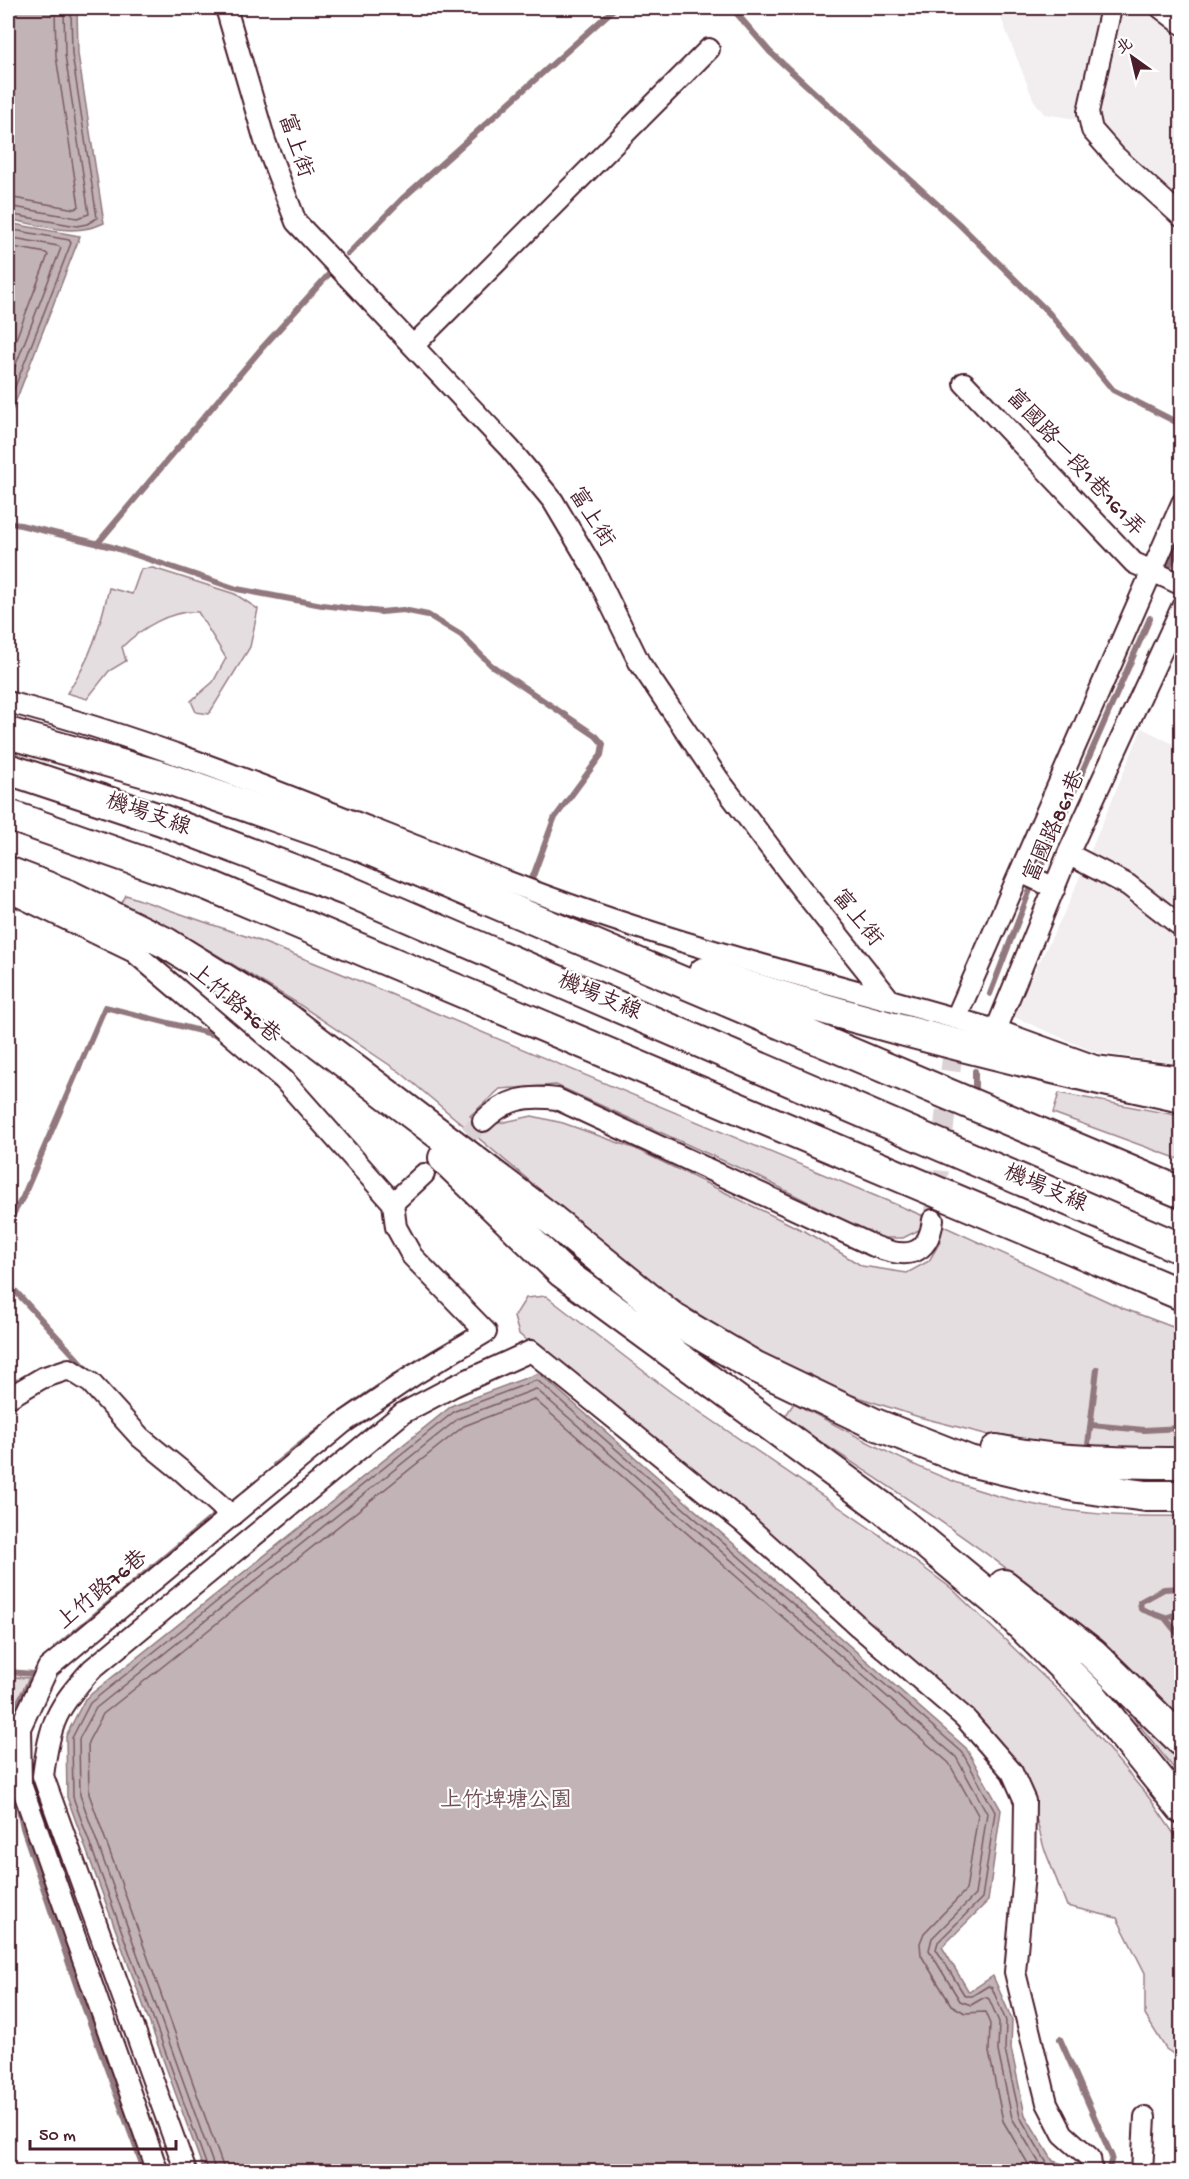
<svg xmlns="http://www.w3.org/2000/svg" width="1189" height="2179" font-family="'Gochi Hand','LXGW WenKai TC',sans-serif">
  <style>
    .built { fill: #f2eeef }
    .green { fill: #e5dee0; stroke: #987e86; stroke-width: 1.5 }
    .water { fill: #c1b3b6; stroke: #91787e; stroke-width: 1.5 }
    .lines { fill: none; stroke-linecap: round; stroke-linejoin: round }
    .shore { stroke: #7a5a63; stroke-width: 1.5 }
    .stream { stroke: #91787e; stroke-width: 6 }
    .minor-tunnel { stroke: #dbd2d5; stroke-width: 20; stroke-dasharray: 20 10; stroke-linecap: butt }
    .minor-casing { stroke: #4a1f2b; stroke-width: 24 }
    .highway-casing { stroke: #4a1f2b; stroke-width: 34 }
    .minor { stroke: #fff; stroke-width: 20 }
    .highway { stroke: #fff; stroke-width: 30 }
    .labels { text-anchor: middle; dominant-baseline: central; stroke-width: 4.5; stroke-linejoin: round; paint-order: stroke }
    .street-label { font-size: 22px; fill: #4a1f2b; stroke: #fff }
    .park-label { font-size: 22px; fill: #714f58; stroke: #fff }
  </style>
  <rect width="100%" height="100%" fill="#fff"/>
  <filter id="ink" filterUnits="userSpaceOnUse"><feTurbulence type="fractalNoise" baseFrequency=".0167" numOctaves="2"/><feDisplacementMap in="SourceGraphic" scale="12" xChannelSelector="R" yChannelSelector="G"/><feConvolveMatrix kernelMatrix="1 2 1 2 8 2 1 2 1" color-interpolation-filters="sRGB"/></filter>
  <g filter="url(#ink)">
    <path class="built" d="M 997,8 L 1181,8 L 1181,204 L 1123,156 L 1096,122 L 1044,114 L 1033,99 Z
      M 1142,728 L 1181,748 L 1181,1064 L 1094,1052 L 1012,1016 L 1068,905 Z"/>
    <path class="green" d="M 153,568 L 235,594 L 258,609 L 250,647 L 209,714 L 196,712 L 191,701 L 213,682 L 226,658 L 198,612 C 171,610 141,628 122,647 L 126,661 L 109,671 L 87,699 L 67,693 C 91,660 100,626 109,588 L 132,594 L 141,569 Z
      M 126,895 L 257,940 L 340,973 L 926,1217 L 923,1228 L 903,1238 L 879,1238 L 759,1177 L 556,1085 L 500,1089 L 470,1116 L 486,1126 L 532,1116 L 563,1123 L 636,1149 L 808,1233 L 862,1266 L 907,1273 L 929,1261 L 940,1242 L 935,1233 L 939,1224 L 1122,1308 L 1181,1330 L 1181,1451 L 1084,1451 L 993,1436 L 919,1417 L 839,1391 L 755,1351 L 652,1284 L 400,1072 L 297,1003 L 212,952 L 122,903 Z
      M 1059,1093 L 1181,1116 L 1181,1160 L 1053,1113 Z
      M 546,1296 L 672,1393 L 877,1533 L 951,1588 L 1065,1697 L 1150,1799 L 1181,1844 L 1181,2059 L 1166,2049 L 1145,2015 L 1145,1973 L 1117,1918 L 1067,1906 L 1044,1848 L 1028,1788 L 981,1726 L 519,1334 L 514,1317 L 526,1298 Z
      M 794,1403 C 853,1434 912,1468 975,1489 C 1040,1511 1113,1518 1181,1516 L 1181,1720 C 1148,1681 1108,1648 1068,1616 C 978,1543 881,1481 784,1418 Z
      M 8,1677 L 29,1678 L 15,1704 L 9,1723 Z
      M 1130,1714 L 1181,1760 L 1181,1777 Z"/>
    <path class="water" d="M 12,8 L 77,8 L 78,54 L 104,223 C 72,238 41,225 8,219 L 8,20 Z
      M 8,223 L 80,236 L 8,421 Z
      M 539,1373 L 966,1748 L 1001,1810 L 988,1901 L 942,1947 L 969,1992 L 993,1976 L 1012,2020 L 1011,2048 L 1025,2115 L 1053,2161 L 1074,2167 L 1075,2171 L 204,2171 L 67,1797 L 66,1736 L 85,1699 L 453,1405 Z"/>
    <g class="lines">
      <path class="shore" d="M 8,197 L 75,209 L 79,206 L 56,56 L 55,8
        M 8,206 L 77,218 L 89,214 L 65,55 L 64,8
        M 8,214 L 77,226 L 87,224 L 97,218 L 72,54 L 71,8
        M 8,229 L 69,240 L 71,243 L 8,405
        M 8,237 L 58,246 L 61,248 L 8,385
        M 8,246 L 46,253 L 48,255 L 8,360
        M 209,2172 L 73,1797 L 72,1738 L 90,1703 L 455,1411 L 537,1380 L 962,1752 L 995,1812 L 982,1898 L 938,1942 L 936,1949 L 965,1996 L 972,1996 L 988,1986 L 992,1988 L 1006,2021 L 1005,2050 L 1020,2117 L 1048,2165 L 1067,2172
        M 216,2172 L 80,1795 L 79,1739 L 96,1708 L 459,1418 L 536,1389 L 956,1757 L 987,1813 L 975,1895 L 932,1938 L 929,1950 L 960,2001 L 971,2005 L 985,1997 L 989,1999 L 999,2022 L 998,2051 L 1012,2118 L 1045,2172
        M 225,2172 L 89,1794 L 88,1742 L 103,1714 L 464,1426 L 534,1399 L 949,1763 L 978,1815 L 966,1890 L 924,1933 L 920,1943 L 921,1955 L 951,2005 L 965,2013 L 985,2012 L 990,2024 L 989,2052 L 1003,2121 L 1033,2172"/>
      <path class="stream" d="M 732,8 L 770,52 L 959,224 L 1049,313 L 1113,390 L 1182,425
        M 348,254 L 402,199 L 615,8
        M 8,522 L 112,547 L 237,589 L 322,605 L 381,612 L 403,610 L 428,615 L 461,635 L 491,665 L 596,736 L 603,744 L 601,755 L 554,819 L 532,879
        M 97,544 L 262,348 L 330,273
        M 1169,567 L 1182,540
        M 1039,871 L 1150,618
        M 990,994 L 1030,890
        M 975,1071 L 975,1087
        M 8,1223 L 23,1197 L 105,1007 L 224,1037
        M 8,1283 L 92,1375
        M 1091,1425 L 1144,1430 L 1182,1428
        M 1087,1453 L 1097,1369
        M 275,1465 C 335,1416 390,1376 458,1338
        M 1165,1618 L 1141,1609 L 1140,1602 L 1164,1589 L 1182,1588
        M 1182,1618 L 1174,1615 L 1165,1618 L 1182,1639
        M 56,1648 L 219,1512
        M 8,1672 L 34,1674 L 20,1702 L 14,1720
        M 9,1742 L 11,1766
        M 17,1799 L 23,1828 L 79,1993 L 145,2172
        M 1060,2039 L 1112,2157 L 1108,2172"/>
      <path class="minor-tunnel" d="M 446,1154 L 483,1121
        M 933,1220 L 955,1032"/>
      <defs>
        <path id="minor" d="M 226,8 L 265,141 L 296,222 L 510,449 L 553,501 L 594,570 L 639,662 L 719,780 L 800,887 L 890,1000 L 996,1030 L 1068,854 L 1182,607
          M 1111,8 L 1088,112 L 1092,130 L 1115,156 L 1182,217
          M 1161,8 L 1182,24
          M 413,346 L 709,49
          M 964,383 L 1134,563 L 1152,571 L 1182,503
          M 8,702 C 186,748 355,825 527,889 C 646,934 768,967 890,1000
          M 1068,854 L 1128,885 L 1182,927
          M 1020,872 L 1055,888
          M 8,891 L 134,952 L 284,1080 L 393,1203
          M 956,1018 L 1152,571 L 1182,585
          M 996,1030 L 1095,1066 L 1182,1077
          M 483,1121 C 506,1099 526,1095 557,1099 L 874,1246 C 906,1259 928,1257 933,1220
          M 8,1398 L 42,1378 L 69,1369 L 91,1383 L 140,1437 L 183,1472 L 232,1516
          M 158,2172 L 21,1784 L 20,1728 L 48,1668 L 343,1423 L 414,1375 L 486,1332 L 412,1256 L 396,1227 L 393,1203 L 424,1174
          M 186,2172 L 43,1776 C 50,1722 56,1709 92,1669 L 403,1413 L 454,1386 L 531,1351 L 745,1524 L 859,1627 L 965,1718 L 1012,1772 L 1025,1801 L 1024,1874 L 1015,1972 L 1047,2103 L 1063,2134 L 1090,2158 L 1092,2172
          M 1142,2172 L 1145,2117"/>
        <path id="highway" d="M 8,733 L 163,777 L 358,845 L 1182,1193
          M 8,769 L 162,820 L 346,890 L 1182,1249
          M 8,815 L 208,885 L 1182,1295
          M 8,872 L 68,895 L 166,943 L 285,1017 L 547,1216 L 674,1319 L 754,1366 L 875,1424 L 969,1461 L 1078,1487 L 1146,1496 L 1182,1496
          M 704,973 C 862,1022 1020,1063 1182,1097
          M 444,1158 L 562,1272 L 883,1508 L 1003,1607 L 1091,1695 L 1182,1808
          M 996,1450 C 1057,1462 1119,1463 1182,1463
          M 1004,1585 L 1092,1653 L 1182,1741"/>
      </defs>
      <use href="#minor" class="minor-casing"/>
      <use href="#highway" class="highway-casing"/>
      <use href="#minor" class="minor"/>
      <use href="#highway" class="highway"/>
    </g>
  </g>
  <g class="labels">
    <g class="street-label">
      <text transform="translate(294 146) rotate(71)">富上街</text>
      <text transform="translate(1074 464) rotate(47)">富國路一段1巷161弄</text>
      <text transform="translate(590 518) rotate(58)">富上街</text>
      <text transform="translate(148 816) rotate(19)">機場支線</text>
      <text transform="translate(1056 827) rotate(-66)">富國路861巷</text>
      <text transform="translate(856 919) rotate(51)">富上街</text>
      <text transform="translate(599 998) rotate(23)">機場支線</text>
      <text transform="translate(234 1005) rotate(40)">上竹路76巷</text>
      <text transform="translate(1045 1190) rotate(23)">機場支線</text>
      <text transform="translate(103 1591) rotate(-40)">上竹路76巷</text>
    </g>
    <g class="park-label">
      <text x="506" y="1802">上竹埤塘公園</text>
    </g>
  </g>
  <rect width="1189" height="2179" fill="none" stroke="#fff" stroke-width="30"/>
  <rect x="15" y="15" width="1159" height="2149" fill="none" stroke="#4a1f2b" stroke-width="2" filter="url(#ink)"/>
  <g transform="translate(1132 57) rotate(326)" stroke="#ffffff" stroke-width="4.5" paint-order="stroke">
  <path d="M0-4.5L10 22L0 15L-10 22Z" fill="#4a1f2b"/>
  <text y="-9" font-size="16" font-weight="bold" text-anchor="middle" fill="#4a1f2b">北</text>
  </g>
  <path d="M30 2140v9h146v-9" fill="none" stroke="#4a1f2b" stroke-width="3"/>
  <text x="39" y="2140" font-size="18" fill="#4a1f2b" stroke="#ffffff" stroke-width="4.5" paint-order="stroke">50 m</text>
</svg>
